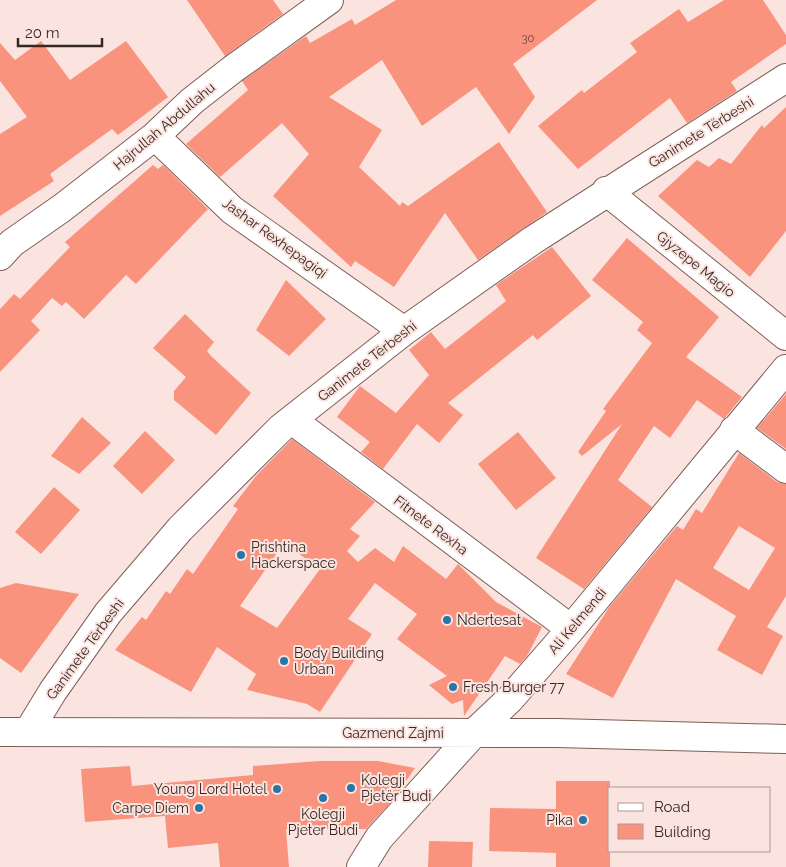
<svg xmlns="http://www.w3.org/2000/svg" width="786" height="867" font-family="Raleway,sans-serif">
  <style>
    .building { fill: #f9937d; fill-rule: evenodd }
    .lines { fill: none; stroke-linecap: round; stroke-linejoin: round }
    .minor-casing { stroke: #7e5f58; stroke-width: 30 }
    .minor { stroke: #fff; stroke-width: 28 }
    .poi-dot { fill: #2a74a7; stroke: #fbe4df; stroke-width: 2 }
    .labels { text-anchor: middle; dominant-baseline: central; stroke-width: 4; stroke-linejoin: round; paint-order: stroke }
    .number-label { font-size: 11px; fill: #66433a }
    .street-label { font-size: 14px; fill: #352824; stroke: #fbe4df }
    .poi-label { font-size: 14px; fill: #352824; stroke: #fbe4df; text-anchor: start }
  </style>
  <rect width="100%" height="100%" fill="#fbe4df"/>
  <path class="building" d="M 187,0 L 273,0 L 283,14 L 225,56 Z
    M 396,0 L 597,0 L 513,64 L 535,97 L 509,134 L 476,87 L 422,126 L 382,60 L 329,97 L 382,130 L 359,167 L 400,206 L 402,202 L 408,206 L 499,142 L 547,212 L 478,260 L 445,213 L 394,287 L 355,261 L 351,267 L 273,196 L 309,154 L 282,123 L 220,177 L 186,144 L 248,90 L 242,81 L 306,36 L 310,43 L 352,19 L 355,25 Z
    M 724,0 L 763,0 L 786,35 L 786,44 L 731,82 L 737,91 L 687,123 L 670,98 L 578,169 L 538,126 L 582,90 L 584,93 L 637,52 L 630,43 L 679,9 L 688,22 Z
    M 41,41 L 70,80 L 126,41 L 168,97 L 118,135 L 112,129 L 50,174 L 54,181 L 0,216 L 0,134 L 27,117 L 0,81 L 0,43 L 15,60 Z
    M 786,107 L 786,231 L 750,277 L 658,196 L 697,160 L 709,167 L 719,158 L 731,164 L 762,125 L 764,128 Z
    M 153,165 L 158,169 L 163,165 L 208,209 L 136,284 L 126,275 L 84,319 L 66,302 L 62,306 L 52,298 L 31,321 L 40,330 L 0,372 L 0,309 L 14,294 L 20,299 L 70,247 L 65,242 Z
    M 627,238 L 719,317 L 686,357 L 742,397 L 724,419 L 697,400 L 670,438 L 654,426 L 618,480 L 652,507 L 584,589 L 536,558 L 622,424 L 582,456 L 578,452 L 606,411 L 603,409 L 652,343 L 637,330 L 643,322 L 592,280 Z
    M 552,247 L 591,296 L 537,340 L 533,335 L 448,403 L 463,415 L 439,443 L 417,424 L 383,469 L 361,452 L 370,442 L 337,417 L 360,386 L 396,413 L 429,375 L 409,350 L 431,332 L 445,349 L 506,301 L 496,285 Z
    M 286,280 L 326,319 L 289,356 L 256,330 Z
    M 185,314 L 214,342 L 207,351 L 211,356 L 251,393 L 216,435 L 174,400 L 174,391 L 186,377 L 153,348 Z
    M 786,394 L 786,449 L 757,428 Z
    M 82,417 L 111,443 L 79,474 L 51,456 Z
    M 145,431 L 175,460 L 142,494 L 113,466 Z
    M 518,432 L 556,478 L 516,510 L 478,464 Z
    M 292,439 L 375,502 L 350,529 L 360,536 L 347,551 L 358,562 L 375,548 L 394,562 L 403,546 L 446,579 L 458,564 L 496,602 L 542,627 L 527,656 L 520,664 L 505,656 L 464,716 L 463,700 L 452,704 L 429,685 L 447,676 L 397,639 L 417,614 L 375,583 L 348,619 L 372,634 L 320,712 L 307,704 L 247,690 L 256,674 L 217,647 L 191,692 L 115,650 L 142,617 L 146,620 L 166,591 L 170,594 L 187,569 L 193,574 L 238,509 L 233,506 L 256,476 ZM 284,543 L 320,569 L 277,628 L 240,606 Z
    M 739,453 L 777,482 L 786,484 L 786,596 L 767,627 L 783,636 L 762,675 L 717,650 L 736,616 L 676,579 L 613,698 L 566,674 L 610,606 L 677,526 L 683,530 L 696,509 L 702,513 ZM 739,526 L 775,548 L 749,590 L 713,568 Z
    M 54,487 L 80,510 L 41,554 L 15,532 Z
    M 16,583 L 79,594 L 21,673 L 0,658 L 0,588 Z
    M 319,761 L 378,761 L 415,768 L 394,799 L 366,829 L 286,829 L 289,867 L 220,867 L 218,843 L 168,848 L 165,816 L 85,822 L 81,769 L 130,766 L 132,786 L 253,775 L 253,766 Z
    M 556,781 L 610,781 L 610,867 L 556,867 L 556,853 L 489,851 L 490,808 L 556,809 Z
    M 429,841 L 473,842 L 472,867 L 428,867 Z"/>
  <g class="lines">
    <defs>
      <path id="minor" d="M 155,136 L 232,210 L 404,331
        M 606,191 L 786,336
        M 0,256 L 12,243 L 62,208 L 155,136 L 192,101 L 233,69 L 329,0
        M 292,420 L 571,629
        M 734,430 L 786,469
        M 0,732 L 557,733 L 786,739
        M 28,732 L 53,691 L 108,613 L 180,529 L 281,428 L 404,331 L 533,240 L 786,78
        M 361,867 L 379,838 L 474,733 L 510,699 L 571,629 L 786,369"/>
    </defs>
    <use href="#minor" class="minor-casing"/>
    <use href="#minor" class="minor"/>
  </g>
  <g class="poi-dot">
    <circle cx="241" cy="555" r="5"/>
    <circle cx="447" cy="620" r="5"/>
    <circle cx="284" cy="661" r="5"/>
    <circle cx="453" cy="687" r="5"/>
    <circle cx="351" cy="788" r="5"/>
    <circle cx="277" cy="789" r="5"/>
    <circle cx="323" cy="798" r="5"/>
    <circle cx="199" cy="808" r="5"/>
    <circle cx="583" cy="820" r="5"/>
  </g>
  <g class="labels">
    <g class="number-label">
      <text x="528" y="38">30</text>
    </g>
    <g class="street-label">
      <text transform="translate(164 126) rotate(-40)">Hajrullah Abdullahu</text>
      <text transform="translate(701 132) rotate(-32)">Ganimete Tërbeshi</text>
      <text transform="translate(275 238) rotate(36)">Jashar Rexhepagiqi</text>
      <text transform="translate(696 264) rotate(39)">Gjyzepe Magio</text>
      <text transform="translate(367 361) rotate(-38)">Ganimete Tërbeshi</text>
      <text transform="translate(431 525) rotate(37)">Fitnete Rexha</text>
      <text transform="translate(577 621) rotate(-50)">Ali Kelmendi</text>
      <text transform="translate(85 649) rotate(-54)">Ganimete Tërbeshi</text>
      <text x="393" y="733">Gazmend Zajmi</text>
    </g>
    <g class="poi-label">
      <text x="251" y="547">Prishtina<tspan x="251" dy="16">Hackerspace</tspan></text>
      <text x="457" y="620">Ndertesat</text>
      <text x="294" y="653">Body Building<tspan x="294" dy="16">Urban</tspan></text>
      <text x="463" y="687">Fresh Burger 77</text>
      <text x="361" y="780">Kolegji<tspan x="361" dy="16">Pjetër Budi</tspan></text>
      <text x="267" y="789" text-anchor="end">Young Lord Hotel</text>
      <text x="189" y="808" text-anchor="end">Carpe Diem</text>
      <text x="323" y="814" text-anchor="middle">Kolegji<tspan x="323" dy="16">Pjeter Budi</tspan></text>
      <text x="573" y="820" text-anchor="end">Pika</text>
    </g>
  </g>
  <rect x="608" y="787" width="162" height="65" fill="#fbe4df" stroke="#ac9994"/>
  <rect x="618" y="803" width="25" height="8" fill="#ffffff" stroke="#ac9994"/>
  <text x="654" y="812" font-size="15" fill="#352824">Road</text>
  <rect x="618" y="824" width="25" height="15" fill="#f9937d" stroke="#ac9994"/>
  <text x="654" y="837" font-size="15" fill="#352824">Building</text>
  <path d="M18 38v8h84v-8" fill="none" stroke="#352824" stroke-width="2.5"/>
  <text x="25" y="38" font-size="15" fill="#352824" stroke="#fbe4df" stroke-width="4" paint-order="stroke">20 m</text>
</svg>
